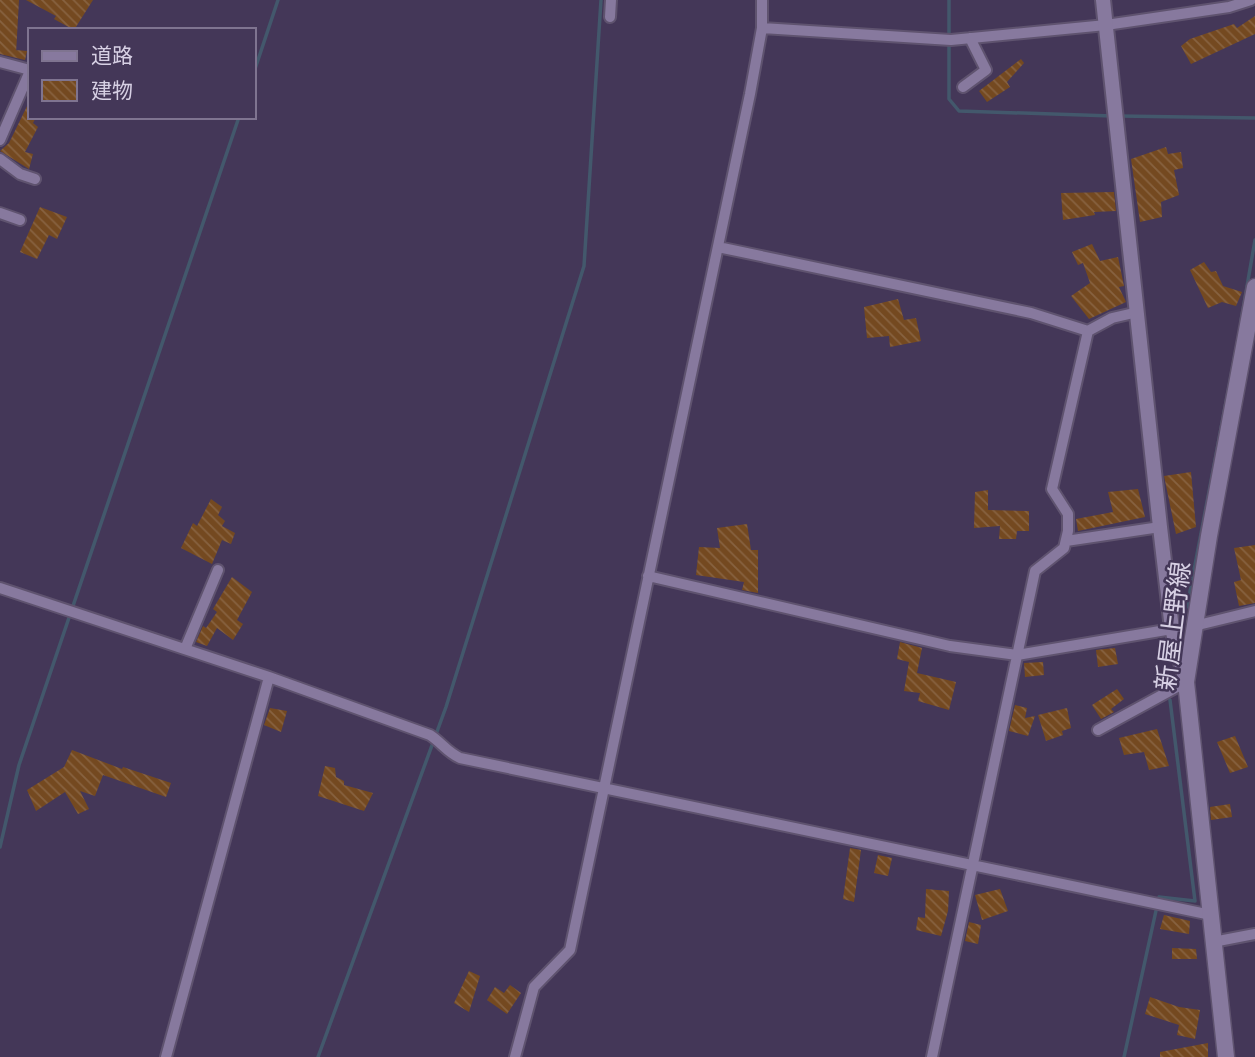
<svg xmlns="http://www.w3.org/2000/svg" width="1255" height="1057" font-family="Cabin,'Noto Sans JP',sans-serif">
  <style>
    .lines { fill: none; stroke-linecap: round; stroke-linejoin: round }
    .stream { stroke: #43586c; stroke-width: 3.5 }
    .building { fill: url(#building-back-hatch) }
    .minor-casing { stroke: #5f536f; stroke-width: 14 }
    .tertiary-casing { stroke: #5f536f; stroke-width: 18 }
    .secondary-casing { stroke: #5f536f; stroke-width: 19 }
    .minor { stroke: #87799e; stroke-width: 10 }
    .tertiary { stroke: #87799e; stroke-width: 14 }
    .secondary { stroke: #87799e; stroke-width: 16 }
    .labels { text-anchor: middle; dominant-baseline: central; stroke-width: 5; stroke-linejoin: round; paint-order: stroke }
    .street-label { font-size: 26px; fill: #d7d0e4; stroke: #443758 }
  </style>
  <defs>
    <pattern id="building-back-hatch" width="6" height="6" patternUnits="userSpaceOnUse" patternTransform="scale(1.75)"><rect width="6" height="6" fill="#744920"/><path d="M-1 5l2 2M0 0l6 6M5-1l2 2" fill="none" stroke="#876240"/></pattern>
  </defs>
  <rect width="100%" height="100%" fill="#443758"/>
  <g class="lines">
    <path class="stream" d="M 949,0 L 949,99 L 959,111 L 1112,116
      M 254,72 L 278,0
      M 1119,116 L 1255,118
      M 1241,321 L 1255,240
      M 1187,607 L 1238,339
      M 0,847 L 19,765 L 239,117
      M 318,1057 L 446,707 L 584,266 L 601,0
      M 1124,1057 L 1159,897 L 1195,901 L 1170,700"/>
  </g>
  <path class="building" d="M 0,0 L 19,0 L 16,54 L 16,50 L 27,51 L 25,60 L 0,54 Z
    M 26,0 L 93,0 L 74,30 L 54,19 L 56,16 Z
    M 1255,16 L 1255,34 L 1191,64 L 1181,46 L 1190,39 L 1234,24 L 1237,28 Z
    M 1021,59 L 1024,63 L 1007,82 L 1010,87 L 987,102 L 979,91 Z
    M 30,100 L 30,117 L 36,117 L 33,123 L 38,127 L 25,152 L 33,154 L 29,169 L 0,151 L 9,143 Z
    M 1166,147 L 1168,154 L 1181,152 L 1183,168 L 1174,170 L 1179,195 L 1161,202 L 1162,217 L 1140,222 L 1131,159 Z
    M 1114,192 L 1116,211 L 1094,212 L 1095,215 L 1063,220 L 1061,193 Z
    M 40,207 L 67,217 L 57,239 L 49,235 L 37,259 L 20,252 Z
    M 1092,244 L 1100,261 L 1118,257 L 1124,286 L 1119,287 L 1126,302 L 1089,319 L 1071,296 L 1090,283 L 1083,263 L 1078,265 L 1072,252 Z
    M 1204,262 L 1211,272 L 1216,271 L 1223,286 L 1242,292 L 1236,306 L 1222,302 L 1208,308 L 1190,270 Z
    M 898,299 L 904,320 L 916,318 L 921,341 L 890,347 L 889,336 L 867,338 L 864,307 Z
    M 1191,472 L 1196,527 L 1176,534 L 1164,476 Z
    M 1138,489 L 1145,517 L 1078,531 L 1076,519 L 1113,512 L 1108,492 Z
    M 988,490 L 988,510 L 1029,511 L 1029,531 L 1017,531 L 1016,539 L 999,539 L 1000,526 L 974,528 L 975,492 Z
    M 211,499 L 222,507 L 218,515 L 225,521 L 222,526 L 235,533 L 231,544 L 222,540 L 212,564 L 181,548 L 193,523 L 197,526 Z
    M 747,524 L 751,550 L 758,550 L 758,593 L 742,590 L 744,582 L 696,575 L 699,547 L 720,548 L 717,528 Z
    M 1255,545 L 1255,603 L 1239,606 L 1234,582 L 1241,580 L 1234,548 Z
    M 232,577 L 252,592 L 237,620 L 243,624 L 233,640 L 217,628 L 207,646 L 196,642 L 203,626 L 206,628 L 217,612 L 213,609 Z
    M 900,642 L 922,648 L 917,673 L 956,682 L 949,710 L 918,701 L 920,693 L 904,691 L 909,662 L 897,659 Z
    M 1115,648 L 1118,664 L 1098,667 L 1096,650 Z
    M 1043,662 L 1044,675 L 1025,677 L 1024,663 Z
    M 1117,689 L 1124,699 L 1111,709 L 1114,712 L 1101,719 L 1092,705 Z
    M 1015,705 L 1027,708 L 1025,718 L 1035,716 L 1028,736 L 1009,731 Z
    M 270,708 L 287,711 L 281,732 L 264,725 Z
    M 1067,708 L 1071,728 L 1062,731 L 1063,735 L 1046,741 L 1038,715 Z
    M 1157,729 L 1169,766 L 1149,770 L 1144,752 L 1124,755 L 1119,738 Z
    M 1235,736 L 1248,767 L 1230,773 L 1217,742 Z
    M 72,750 L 122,769 L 123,767 L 171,783 L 166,797 L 103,775 L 95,796 L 80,791 L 89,809 L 78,814 L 65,792 L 36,811 L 27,790 L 64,767 Z
    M 325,766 L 335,768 L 336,777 L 344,781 L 344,785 L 373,793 L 364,811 L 318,796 Z
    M 1230,804 L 1232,817 L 1211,820 L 1210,807 Z
    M 850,848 L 861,850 L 854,902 L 843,899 Z
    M 878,855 L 892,858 L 888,876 L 874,873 Z
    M 926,889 L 949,891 L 948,911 L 941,936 L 916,930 L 918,917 L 925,918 Z
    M 1000,889 L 1008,911 L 982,920 L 975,895 Z
    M 1164,915 L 1190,921 L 1189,934 L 1160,929 Z
    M 969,922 L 981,925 L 978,944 L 965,941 Z
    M 1172,948 L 1196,949 L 1197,959 L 1172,959 Z
    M 469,971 L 480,976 L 469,1012 L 454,1003 Z
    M 510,985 L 521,993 L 507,1014 L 487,1000 L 495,987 L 504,993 Z
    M 1150,997 L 1179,1007 L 1200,1010 L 1195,1039 L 1177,1035 L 1179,1025 L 1145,1014 Z
    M 1208,1043 L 1208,1057 L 1160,1057 L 1160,1052 Z"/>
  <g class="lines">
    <defs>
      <path id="minor" d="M 610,17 L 611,0
        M 762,28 L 951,40 L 1106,25 L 1229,7 L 1251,0
        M 0,62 L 30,70
        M 963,87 L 986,70 L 970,38
        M 0,140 L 30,71
        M 0,159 L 20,174 L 35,179
        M 0,213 L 20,220
        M 718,247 L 1031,313 L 1088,331
        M 1066,541 L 1160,527
        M 648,576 L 950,646 L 1017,655 L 1172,629
        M 0,588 L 269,677 L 430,735 C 442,743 447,752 460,758 L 1211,915
        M 1194,626 L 1255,611
        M 185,649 L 218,570
        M 1098,730 L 1186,682
        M 1213,942 L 1255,934
        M 166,1057 L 269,677
        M 515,1057 L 534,987 L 570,950 L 750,94 L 762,28 L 762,0
        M 932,1057 L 1035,571 L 1064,548 L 1068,531 L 1068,514 L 1052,489 L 1088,331 L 1112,318 L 1138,312"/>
      <path id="tertiary" d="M 1103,0 L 1160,527 L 1172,629 L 1186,681"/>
      <path id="secondary" d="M 1226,1057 L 1186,682 L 1209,536 L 1255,287"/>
    </defs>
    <use href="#minor" class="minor-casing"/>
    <use href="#tertiary" class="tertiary-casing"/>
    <use href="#secondary" class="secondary-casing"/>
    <use href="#minor" class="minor"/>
    <use href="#tertiary" class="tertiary"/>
    <use href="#secondary" class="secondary"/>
  </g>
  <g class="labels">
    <g class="street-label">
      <text transform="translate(1173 626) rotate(-83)">新屋上野線</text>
    </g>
  </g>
  <rect x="28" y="28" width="228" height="91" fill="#443758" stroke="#7f7490" stroke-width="2"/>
  <rect x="42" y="51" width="35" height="10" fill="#87799e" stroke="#7f7490" stroke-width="2"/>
  <text x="91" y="63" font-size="21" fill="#d7d0e4">道路</text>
  <rect x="42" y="80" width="35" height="21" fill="url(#building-back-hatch)" stroke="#7f7490" stroke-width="2"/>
  <text x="91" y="98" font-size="21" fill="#d7d0e4">建物</text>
</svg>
